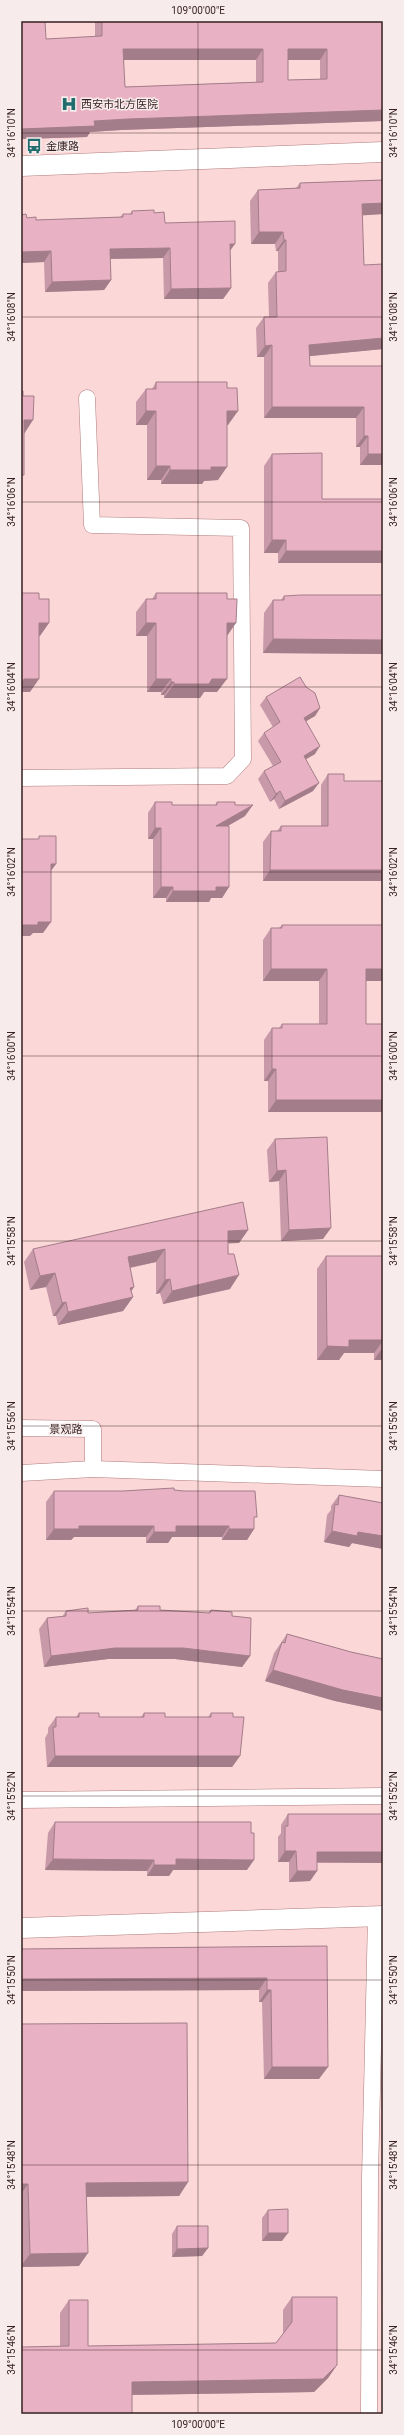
<svg xmlns="http://www.w3.org/2000/svg" width="404" height="2435" font-family="Roboto,'Noto Sans SC',sans-serif">
<style>
.lines{fill:none;stroke-linecap:round;stroke-linejoin:round}
.minor-casing{stroke:#b07b7c;stroke-width:17}
.tertiary-casing{stroke:#b07b7c;stroke-width:21}
.minor{stroke:#fff;stroke-width:16}
.tertiary{stroke:#fff;stroke-width:20}
.wall{fill:#c899a9;fill-rule:evenodd}
.shaded-wall{fill:#a37d89}
.building{fill:#e9b2c4;stroke:#a37d89;fill-rule:evenodd}
.ticks{fill:none;stroke:#351f20;stroke-width:1;stroke-opacity:0.45}
.labels{text-anchor:middle;dominant-baseline:central;stroke-width:3;stroke-linejoin:round;paint-order:stroke}
.poi-label{font-size:11px;fill:#351f20;stroke:#f7ebeb;text-anchor:start}
.street-label{font-size:11px;fill:#351f20;stroke:#f7ebeb}
.neatline{fill:none;stroke:#351f20;stroke-width:1.5}
.ticks-label{font-size:10px;text-anchor:middle;fill:#351f20}
</style>
<rect width="100%" height="100%" fill="#fbd7d7"/>
<g class="lines">
<defs>
<g id="minor">
<polyline points="21,778 227,776 243,759 241,528 92,525 87,398"/>
<polyline points="21,1428 93,1429 93,1469"/>
<polyline points="21,1473 93,1469 383,1479"/>
<polyline points="21,1800 383,1796"/>
<polyline points="369,2414 370,2177 376,1916"/>
</g>
<g id="tertiary">
<polyline points="21,166 383,152"/>
<polyline points="21,1928 383,1916"/>
</g>
</defs>
<!-- minor casing -->
<use href="#minor" class="minor-casing"/>
<!-- tertiary casing -->
<use href="#tertiary" class="tertiary-casing"/>
<!-- minor -->
<use href="#minor" class="minor"/>
<!-- tertiary -->
<use href="#tertiary" class="tertiary"/>
</g>
<!-- wall -->
<g class="wall">
<path d="M21,21l25,18 49,-2v-16h288v100l-262,9 -31,2 -3,5 -66,2zM123,60h133v22l-131,5zM288,60h32v19l-32,1z"/>
<polygon points="383,180 383,214 362,215 364,265 383,349 309,356 310,366 383,366 383,465 360,465 360,447 356,447 356,418 264,418 264,357 257,357 256,328 264,317 269,317 268,283 276,272 278,272 278,251 276,251 275,244 251,244 250,201 258,190 296,188 300,183"/>
<polygon points="132,211 154,213 165,223 230,251 231,288 223,299 164,299 163,258 110,259 111,280 104,290 45,292 44,262 21,263 21,215 27,218 36,220 120,217 123,214 130,214"/>
<polygon points="156,382 228,425 227,425 218,480 204,481 202,484 161,484 161,480 147,480 147,425 136,425 136,402 146,389 152,389"/>
<polygon points="272,454 322,499 383,563 278,563 278,553 264,553 264,466"/>
<polygon points="156,593 227,636 217,692 204,692 200,698 164,698 164,695 161,695 161,692 147,692 147,636 136,636 136,612 146,599 152,599"/>
<polygon points="383,595 383,654 263,653 264,613 273,600 281,600 284,596"/>
<polygon points="306,687 320,708 315,716 306,721 315,754 306,759 313,791 279,809 274,799 270,802 258,779 264,771 273,766 258,741 264,733 273,727 260,705 266,697"/>
<polygon points="328,774 344,781 383,781 383,881 263,881 263,842 271,831 277,831 281,826 321,826 321,785"/>
<polygon points="155,802 172,805 215,805 217,802 235,805 245,816 228,826 229,887 222,898 211,898 209,902 166,902 166,898 153,898 153,839 148,839 148,813"/>
<polygon points="282,925 383,981 366,981 366,1024 383,1112 268,1112 268,1081 264,1081 264,1040 272,1028 279,1028 282,1024 319,1024 319,981 263,981 263,940 271,928 279,928"/>
<polygon points="275,1139 323,1239 281,1241 279,1181 269,1182 267,1150"/>
<polygon points="248,1230 239,1243 228,1243 230,1289 163,1304 160,1293 156,1294 156,1262 130,1268 134,1287 131,1291 133,1297 123,1311 58,1325 56,1316 53,1316 46,1287 30,1290 24,1262 33,1249"/>
<polygon points="326,1256 383,1256 383,1360 374,1360 374,1353 344,1353 339,1360 317,1360 317,1269"/>
<polygon points="174,1490 254,1521 254,1529 247,1540 222,1540 222,1537 172,1537 168,1543 146,1543 146,1537 74,1537 71,1540 46,1540 46,1502 54,1491 123,1491"/>
<polygon points="339,1495 383,1503 383,1549 352,1543 349,1547 324,1542 327,1515 331,1510 331,1506"/>
<polygon points="138,1606 160,1610 208,1613 211,1610 232,1616 250,1656 242,1667 175,1659 108,1659 44,1667 39,1629 47,1618 62,1617 66,1611 88,1613 135,1610"/>
<polygon points="287,1634 351,1652 383,1659 383,1711 335,1701 265,1681 274,1653"/>
<polygon points="79,1713 99,1717 141,1717 144,1713 165,1717 208,1717 211,1713 233,1717 240,1756 232,1767 47,1767 45,1738 48,1733 48,1728 56,1717 76,1717"/>
<polygon points="288,1814 383,1814 383,1863 317,1863 317,1871 310,1881 289,1882 289,1862 278,1862 278,1837 281,1833 281,1825"/>
<polygon points="55,1822 247,1870 173,1870 169,1876 147,1876 147,1871 45,1870 48,1833"/>
<polygon points="327,1946 319,2079 264,2079 262,2002 259,2002 259,1990 21,1991 21,1949"/>
<polygon points="21,2024 188,2182 179,2196 86,2197 79,2266 21,2267"/>
<polygon points="268,2210 282,2241 262,2241 262,2218"/>
<polygon points="177,2226 208,2248 202,2256 172,2257 172,2234"/>
<polygon points="292,2297 337,2365 328,2378 314,2392 132,2395 60,2346 60,2313 69,2300 88,2346 276,2343 283,2335 283,2310"/>
</g>
<!-- shaded-wall -->
<g class="shaded-wall">
<polygon points="123,49 263,49 256,60 115,60"/>
<polygon points="288,49 327,49 320,60 280,60"/>
<polygon points="383,110 383,121 121,130 90,132 87,137 21,139 21,129 94,121 128,119"/>
<polygon points="383,203 383,214 354,216 362,204"/>
<polygon points="259,232 283,232 275,244 251,244"/>
<polygon points="284,240 286,240 278,251 276,251"/>
<polygon points="230,244 235,244 227,255"/>
<polygon points="170,248 163,258 102,259 110,249"/>
<polygon points="51,251 44,262 21,263 21,252"/>
<polygon points="111,280 104,290 45,292 52,282"/>
<polygon points="231,288 223,299 164,299 171,289"/>
<polygon points="383,338 383,349 301,357 309,345"/>
<polygon points="272,345 264,357 257,357 265,346"/>
<polygon points="272,407 364,407 356,418 264,418"/>
<polygon points="146,411 156,411 147,425 136,425"/>
<polygon points="227,411 238,411 228,425 217,425"/>
<polygon points="24,420 33,420 24,434"/>
<polygon points="364,436 368,436 360,447 356,447"/>
<polygon points="368,454 383,454 383,465 360,465"/>
<polygon points="156,466 170,466 161,480 147,480"/>
<polygon points="211,467 227,467 218,480 204,481 202,484 161,484 170,470"/>
<polygon points="272,540 286,540 278,553 264,553"/>
<polygon points="286,551 383,551 383,563 278,563"/>
<polygon points="39,623 49,623 40,636 30,636"/>
<polygon points="146,623 156,623 147,636 136,636"/>
<polygon points="227,623 236,623 227,636"/>
<polygon points="273,639 383,640 383,654 263,653"/>
<polygon points="24,679 39,679 30,692 21,692 21,682"/>
<polygon points="156,679 171,679 161,692 147,692"/>
<polygon points="212,679 227,679 217,692 204,692 200,698 164,698 174,684"/>
<polygon points="171,682 174,682 164,695 161,695"/>
<polygon points="320,708 315,716 298,726 304,718"/>
<polygon points="320,746 315,754 298,764 304,756"/>
<polygon points="319,783 313,791 279,809 285,801"/>
<polygon points="280,791 274,799 270,802 276,794"/>
<polygon points="253,805 245,816 208,837 216,826"/>
<polygon points="155,828 161,828 153,839 148,839"/>
<polygon points="51,864 56,864 48,875"/>
<polygon points="270,870 383,870 383,881 263,881"/>
<polygon points="161,887 173,887 166,898 153,898"/>
<polygon points="216,887 229,887 222,898 211,898 209,902 166,902 173,891"/>
<polygon points="38,922 51,922 43,933 33,933 30,936 21,936 21,925"/>
<polygon points="271,969 327,969 319,981 263,981"/>
<polygon points="366,969 383,969 383,981 358,981"/>
<polygon points="272,1069 276,1069 268,1081 264,1081"/>
<polygon points="276,1100 383,1100 383,1112 268,1112"/>
<polygon points="286,1170 279,1181 269,1182 277,1171"/>
<polygon points="331,1228 323,1239 281,1241 289,1230"/>
<polygon points="248,1230 239,1243 218,1244 228,1231"/>
<polygon points="165,1249 156,1262 118,1270 128,1257"/>
<polygon points="55,1273 46,1287 30,1290 40,1276"/>
<polygon points="239,1275 230,1289 163,1304 172,1291"/>
<polygon points="170,1279 160,1293 156,1294 165,1280"/>
<polygon points="134,1287 126,1299 133,1297 123,1311 58,1325 68,1312"/>
<polygon points="66,1302 56,1316 53,1316 62,1303"/>
<polygon points="349,1340 383,1340 383,1341 374,1353 344,1353 339,1360 317,1360 327,1346"/>
<polygon points="383,1347 383,1360 374,1360"/>
<polygon points="79,1526 154,1526 146,1537 74,1537 71,1540 46,1540 54,1529"/>
<polygon points="176,1526 229,1526 222,1537 172,1537 168,1543 146,1543 154,1532"/>
<polygon points="229,1529 254,1529 247,1540 222,1540"/>
<polygon points="332,1531 358,1532 383,1536 383,1549 352,1543 349,1547 324,1542"/>
<polygon points="115,1648 183,1648 250,1656 242,1667 175,1659 108,1659 44,1667 51,1656"/>
<polygon points="273,1670 383,1698 383,1711 335,1701 265,1681"/>
<polygon points="55,1756 240,1756 232,1767 47,1767"/>
<polygon points="285,1851 296,1851 289,1862 278,1862"/>
<polygon points="317,1852 383,1852 383,1863 309,1862"/>
<polygon points="53,1859 154,1860 147,1871 45,1870"/>
<polygon points="176,1859 254,1860 247,1870 173,1870 169,1876 147,1876 154,1865"/>
<polygon points="297,1871 317,1871 310,1881 289,1882"/>
<polygon points="267,1978 259,1990 21,1991 21,1979"/>
<polygon points="267,1990 271,1990 262,2002 259,2002"/>
<polygon points="272,2067 328,2067 319,2079 264,2079"/>
<polygon points="188,2182 179,2196 77,2197 86,2183"/>
<polygon points="21,2184 28,2184 21,2194"/>
<polygon points="268,2233 288,2233 282,2241 262,2241"/>
<polygon points="208,2248 202,2256 172,2257 177,2249"/>
<polygon points="88,2253 79,2266 21,2267 21,2266 30,2254"/>
<polygon points="337,2365 328,2378 314,2392 123,2395 132,2382"/>
</g>
<!-- building -->
<g class="building">
<path d="M21,21h24l1,18 56,-3v-15h281v89l-255,9 -34,2 1,5 -74,3zM123,49h140v33l-138,5zM288,49h39v30l-39,1z"/>
<polygon points="383,180 383,203 362,204 364,265 383,264 383,338 309,345 310,366 383,366 383,454 368,454 368,436 364,436 364,407 272,407 272,345 265,346 264,317 277,317 276,272 286,271 286,240 284,240 283,232 259,232 258,190 300,188 300,183"/>
<polygon points="154,210 154,213 164,212 165,223 235,221 235,244 230,244 231,288 171,289 170,248 110,249 111,280 52,282 51,251 21,252 21,215 26,214 27,218 36,217 36,220 123,217 123,214 132,214 132,211"/>
<polygon points="156,382 227,382 227,388 237,388 238,411 227,411 227,467 211,467 211,470 170,470 170,466 156,466 156,411 146,411 146,389 156,389"/>
<polygon points="21,391 23,391 23,396 34,396 33,420 24,420 24,475 21,475"/>
<polygon points="322,453 322,499 383,499 383,551 286,551 286,540 272,540 272,454"/>
<polygon points="21,593 39,593 39,599 49,599 49,623 39,623 39,679 24,679 21,684"/>
<polygon points="156,593 227,593 227,599 237,599 236,623 227,623 227,679 212,679 209,684 174,684 174,682 171,682 171,679 156,679 156,623 146,623 146,599 156,599"/>
<polygon points="301,595 383,595 383,640 273,639 273,600 284,600 284,596"/>
<polygon points="300,677 306,687 315,693 320,708 304,718 320,746 304,756 319,783 285,801 280,791 276,794 264,771 281,762 264,733 280,722 266,697"/>
<polygon points="328,774 344,774 344,781 383,781 383,870 270,870 271,831 281,831 281,826 328,826"/>
<polygon points="155,802 172,802 172,805 217,805 217,802 235,802 235,805 253,805 216,826 229,826 229,887 216,887 216,891 173,891 173,887 161,887 161,828 155,828"/>
<polygon points="39,836 56,836 56,864 51,864 51,922 38,922 38,925 21,925 21,839 39,839"/>
<polygon points="282,925 383,925 383,969 366,969 366,1024 383,1024 383,1100 276,1100 276,1069 272,1069 272,1028 282,1028 282,1024 327,1024 327,969 271,969 271,928 282,928"/>
<polygon points="327,1137 331,1228 289,1230 286,1170 277,1171 275,1139"/>
<polygon points="243,1202 248,1230 228,1231 228,1254 234,1254 239,1275 172,1291 170,1279 165,1280 165,1249 128,1257 134,1287 130,1288 133,1297 68,1312 66,1302 62,1303 55,1273 40,1276 33,1249"/>
<polygon points="326,1256 383,1256 383,1340 349,1340 349,1347 327,1346"/>
<polygon points="174,1488 174,1490 184,1491 255,1491 257,1517 254,1517 254,1529 229,1529 229,1526 176,1526 176,1532 154,1532 154,1526 79,1526 79,1529 54,1529 54,1491 123,1491"/>
<polygon points="339,1495 383,1503 383,1536 358,1532 357,1536 332,1531 335,1504 338,1505"/>
<polygon points="138,1606 160,1606 160,1610 210,1613 211,1610 232,1612 232,1616 251,1618 250,1656 183,1648 115,1648 51,1656 47,1618 66,1616 66,1611 88,1608 88,1613 138,1610"/>
<polygon points="287,1634 351,1652 383,1659 383,1698 343,1690 273,1670 282,1642 285,1643"/>
<polygon points="79,1713 99,1713 99,1717 144,1717 144,1713 165,1713 165,1717 211,1717 211,1713 233,1713 233,1717 244,1717 240,1756 55,1756 53,1727 56,1727 56,1717 79,1717"/>
<polygon points="288,1814 383,1814 383,1852 317,1852 317,1871 297,1871 296,1851 285,1851 285,1826 288,1826"/>
<polygon points="55,1822 251,1822 251,1833 254,1833 254,1860 176,1859 176,1865 154,1865 154,1860 53,1859"/>
<polygon points="327,1946 328,2067 272,2067 271,1990 267,1990 267,1978 21,1979 21,1949"/>
<polygon points="187,2023 188,2182 86,2183 88,2253 30,2254 28,2184 21,2184 21,2024"/>
<polygon points="288,2209 288,2233 268,2233 268,2210"/>
<polygon points="177,2226 208,2226 208,2248 177,2249"/>
<polygon points="292,2297 337,2297 337,2365 323,2379 132,2382 132,2414 21,2414 21,2347 69,2346 69,2300 88,2300 88,2346 276,2343 292,2322"/>
</g>
<!-- ticks -->
<path class="ticks" d="M198,21v2393M21,133h362M21,317h362M21,502h362M21,687h362M21,872h362M21,1056h362M21,1241h362M21,1426h362M21,1611h362M21,1796h362M21,1980h362M21,2165h362M21,2350h362"/>
<!-- icons -->
<defs>
<symbol id="hospital-bare" viewBox="-9 -9 18 18"><path d="M-5-5h3v3.5h4V-5h3V5h-3V1.5h-4V5h-3Z" fill="#216d6e" stroke="#f7ebeb" stroke-width="2.5" paint-order="stroke"/></symbol>
<symbol id="bus-bare" viewBox="-9 -9 18 18"><path d="M-5-6H5V4H4V6H2V4H-2V6H-4V4H-5ZM-3.5-4V0h7V-4ZM-3.5 1.2v1.5H-2V1.2ZM2 1.2v1.5H3.5V1.2Z" fill="#216d6e" stroke="#f7ebeb" stroke-width="2.5" paint-order="stroke"/></symbol>
</defs>
<g fill-rule="evenodd">
<use href="#hospital-bare" x="58" y="93" width="22" height="22"/>
<use href="#bus-bare" x="23" y="135" width="22" height="22"/>
</g>
<g class="labels">
<!-- poi labels -->
<g class="poi-label">
<text x="81" y="104">西安市北方医院</text>
<text x="46" y="146">金康路</text>
</g>
<!-- street labels -->
<g class="street-label">
<text x="66" y="1429">景观路</text>
</g>
</g>
<!-- border -->
<rect width="404" height="2435" fill="none" stroke="#f7ebeb" stroke-width="44"/>
<rect x="22" y="22" width="360" height="2391" class="neatline"/>
<g class="ticks-label">
<text x="198" y="14">109°00'00"E</text>
<text transform="translate(11 133) rotate(-90)" y="4">34°16'10"N</text>
<text transform="translate(393 133) rotate(-90)" y="4">34°16'10"N</text>
<text transform="translate(11 317) rotate(-90)" y="4">34°16'08"N</text>
<text transform="translate(393 317) rotate(-90)" y="4">34°16'08"N</text>
<text transform="translate(11 502) rotate(-90)" y="4">34°16'06"N</text>
<text transform="translate(393 502) rotate(-90)" y="4">34°16'06"N</text>
<text transform="translate(11 687) rotate(-90)" y="4">34°16'04"N</text>
<text transform="translate(393 687) rotate(-90)" y="4">34°16'04"N</text>
<text transform="translate(11 872) rotate(-90)" y="4">34°16'02"N</text>
<text transform="translate(393 872) rotate(-90)" y="4">34°16'02"N</text>
<text transform="translate(11 1056) rotate(-90)" y="4">34°16'00"N</text>
<text transform="translate(393 1056) rotate(-90)" y="4">34°16'00"N</text>
<text transform="translate(11 1241) rotate(-90)" y="4">34°15'58"N</text>
<text transform="translate(393 1241) rotate(-90)" y="4">34°15'58"N</text>
<text transform="translate(11 1426) rotate(-90)" y="4">34°15'56"N</text>
<text transform="translate(393 1426) rotate(-90)" y="4">34°15'56"N</text>
<text transform="translate(11 1611) rotate(-90)" y="4">34°15'54"N</text>
<text transform="translate(393 1611) rotate(-90)" y="4">34°15'54"N</text>
<text transform="translate(11 1796) rotate(-90)" y="4">34°15'52"N</text>
<text transform="translate(393 1796) rotate(-90)" y="4">34°15'52"N</text>
<text transform="translate(11 1980) rotate(-90)" y="4">34°15'50"N</text>
<text transform="translate(393 1980) rotate(-90)" y="4">34°15'50"N</text>
<text transform="translate(11 2165) rotate(-90)" y="4">34°15'48"N</text>
<text transform="translate(393 2165) rotate(-90)" y="4">34°15'48"N</text>
<text transform="translate(11 2350) rotate(-90)" y="4">34°15'46"N</text>
<text transform="translate(393 2350) rotate(-90)" y="4">34°15'46"N</text>
<text x="198" y="2428">109°00'00"E</text>
</g>
</svg>
